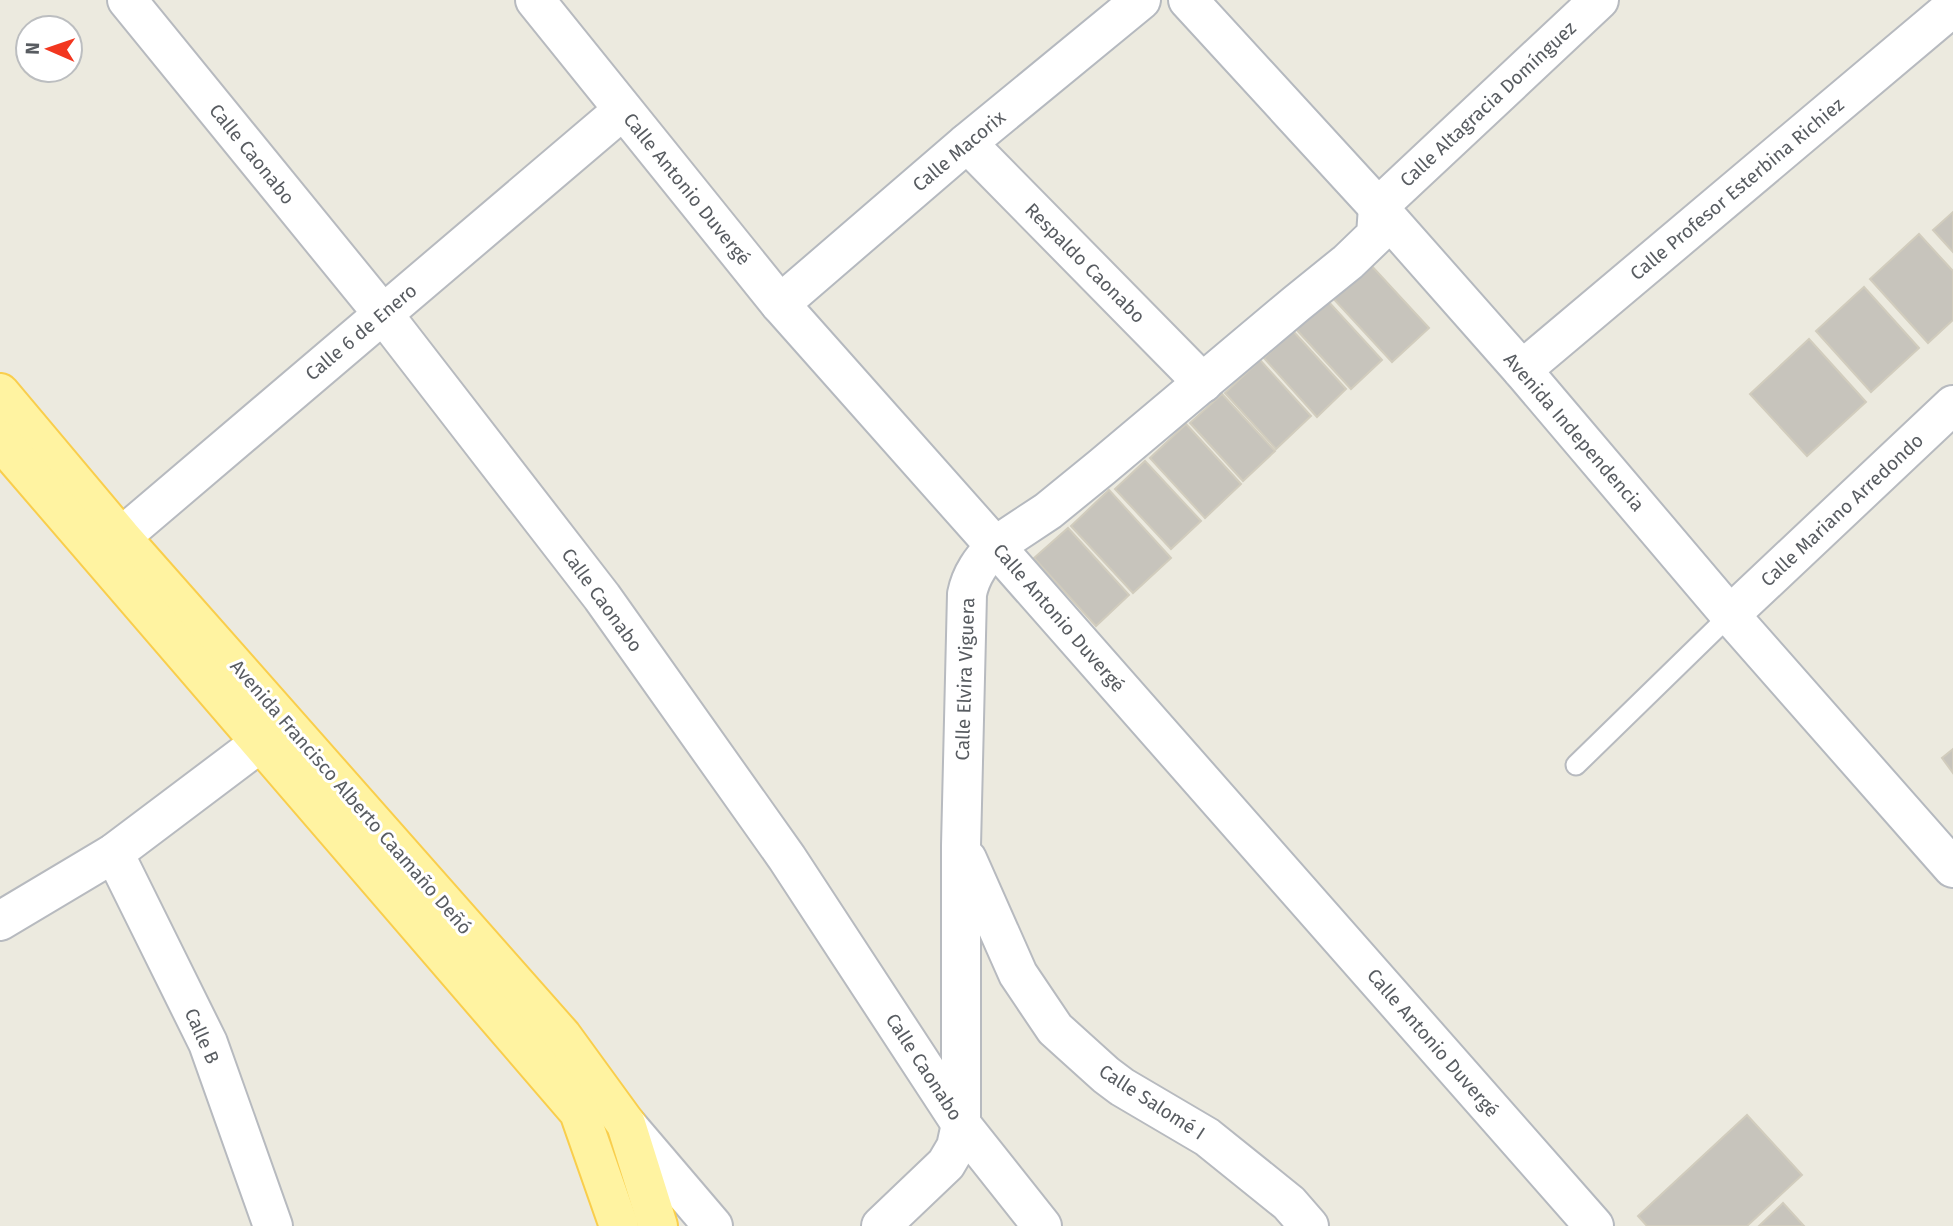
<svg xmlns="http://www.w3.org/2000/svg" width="1953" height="1226" font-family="'Fira Sans',sans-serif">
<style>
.building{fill:#c7c4bc;stroke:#d1ccbd;stroke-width:2}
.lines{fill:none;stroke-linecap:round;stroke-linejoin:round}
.service-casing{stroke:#b7babf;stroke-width:23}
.minor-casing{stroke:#b7babf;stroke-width:42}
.tertiary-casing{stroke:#b7babf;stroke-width:42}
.secondary-casing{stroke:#b5b9bf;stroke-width:42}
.primary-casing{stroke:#f9ce4c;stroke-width:42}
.service{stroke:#fff;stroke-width:19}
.minor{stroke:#fff;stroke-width:38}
.tertiary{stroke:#fff;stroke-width:38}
.secondary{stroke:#fff;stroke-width:38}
.primary{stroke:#fff3a1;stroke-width:38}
.labels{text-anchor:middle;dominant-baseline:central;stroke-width:6;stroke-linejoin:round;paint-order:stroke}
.street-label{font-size:19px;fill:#585c61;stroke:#fff}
</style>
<rect width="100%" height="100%" fill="#eceadf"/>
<!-- building -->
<g class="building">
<polygon points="1953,212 1953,252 1933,230"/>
<polygon points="1919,234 1953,271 1953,320 1928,343 1870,279"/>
<polygon points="1368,262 1429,328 1392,362 1331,296"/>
<polygon points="1864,287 1919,348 1871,392 1816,331"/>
<polygon points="1326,299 1382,360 1351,389 1295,328"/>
<polygon points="1293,331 1346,389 1317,417 1264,358"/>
<polygon points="1809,339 1866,402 1807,456 1750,394"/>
<polygon points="1260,360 1311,416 1276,449 1225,393"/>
<polygon points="1222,394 1275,451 1243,481 1190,423"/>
<polygon points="1186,424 1241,484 1205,518 1150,458"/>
<polygon points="1145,461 1201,521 1171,549 1115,489"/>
<polygon points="1109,490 1171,558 1133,593 1071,526"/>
<polygon points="1068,528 1129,595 1096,626 1034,558"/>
<polygon points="1953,749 1953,773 1942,758"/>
<polygon points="1747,1115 1802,1175 1747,1226 1647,1226 1638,1216"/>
<polygon points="1783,1203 1804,1226 1759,1226"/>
</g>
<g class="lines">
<defs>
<polyline id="service" points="1576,765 1730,615"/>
<g id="minor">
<polyline points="127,0 383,314 602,597 787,858 961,1124 1042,1226"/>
<polyline points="535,0 780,304"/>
<polyline points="967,143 1203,383"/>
<polyline points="1378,207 1599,0"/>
<polyline points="1522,370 1953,7"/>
<polyline points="102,557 121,537 623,110"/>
<polyline points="1730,615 1953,405"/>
<polyline points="114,853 208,1043 273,1226"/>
<polyline points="967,859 1018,974 1055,1029 1106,1075 1122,1087 1207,1137 1289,1203 1309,1226"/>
<polyline points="0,921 114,853 260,743"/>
<path d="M881,1226l65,-62 10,-17 5,-23v-278l6,-252c4,-20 15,-34 28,-48"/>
</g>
<polyline id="tertiary" points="626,1124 713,1226"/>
<g id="secondary">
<polyline points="1141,0 967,143 780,304 995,546 1594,1226"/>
<polyline points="1188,0 1378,207 1522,370 1730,615 1953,868"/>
<polyline points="995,546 1048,511 1102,467 1296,304 1348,262 1376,235 1378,207"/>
</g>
<g id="primary">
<polyline points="0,393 121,537 562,1036 626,1124 658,1226"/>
<polyline points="0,440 579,1112 619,1226"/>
</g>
</defs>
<!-- service casing -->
<use href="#service" class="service-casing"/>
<!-- minor casing -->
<use href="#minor" class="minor-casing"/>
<!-- tertiary casing -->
<use href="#tertiary" class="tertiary-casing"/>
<!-- secondary casing -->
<use href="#secondary" class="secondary-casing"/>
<!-- primary casing -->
<use href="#primary" class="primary-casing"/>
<!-- service -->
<use href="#service" class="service"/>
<!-- minor -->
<use href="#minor" class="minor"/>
<!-- tertiary -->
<use href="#tertiary" class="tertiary"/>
<!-- secondary -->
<use href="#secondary" class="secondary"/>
<!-- primary -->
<use href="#primary" class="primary"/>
</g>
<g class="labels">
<!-- street labels -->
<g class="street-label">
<text transform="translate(1488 104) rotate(-43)">Calle Altagracia Domínguez</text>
<text transform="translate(959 151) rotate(-40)">Calle Macorix</text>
<text transform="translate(252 154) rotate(51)">Calle Caonabo</text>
<text transform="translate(687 189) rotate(51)">Calle Antonio Duvergé</text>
<text transform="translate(1737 189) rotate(-40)">Calle Profesor Esterbina Richiez</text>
<text transform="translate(1085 263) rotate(45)">Respaldo Caonabo</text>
<text transform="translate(361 332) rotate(-40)">Calle 6 de Enero</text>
<text transform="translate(1574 432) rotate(49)">Avenida Independencia</text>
<text transform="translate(1842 510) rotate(-43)">Calle Mariano Arredondo</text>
<text transform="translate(602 600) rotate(54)">Calle Caonabo</text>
<text transform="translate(1059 618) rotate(49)">Calle Antonio Duvergé</text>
<text transform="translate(965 679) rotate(-88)">Calle Elvira Viguera</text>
<text transform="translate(351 797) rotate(49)">Avenida Francisco Alberto Caamaño Deñó</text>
<text transform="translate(202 1036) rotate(66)">Calle B</text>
<text transform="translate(1433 1043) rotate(49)">Calle Antonio Duvergé</text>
<text transform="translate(924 1067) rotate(57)">Calle Caonabo</text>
<text transform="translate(1152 1102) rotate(33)">Calle Salomé I</text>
</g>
</g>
<!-- north arrow -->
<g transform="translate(49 49) rotate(272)"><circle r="33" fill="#ffffff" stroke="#bcbec0" stroke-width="2"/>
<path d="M0-5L12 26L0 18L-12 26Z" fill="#f2361f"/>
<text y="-10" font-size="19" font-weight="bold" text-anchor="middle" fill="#585c61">N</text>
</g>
</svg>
